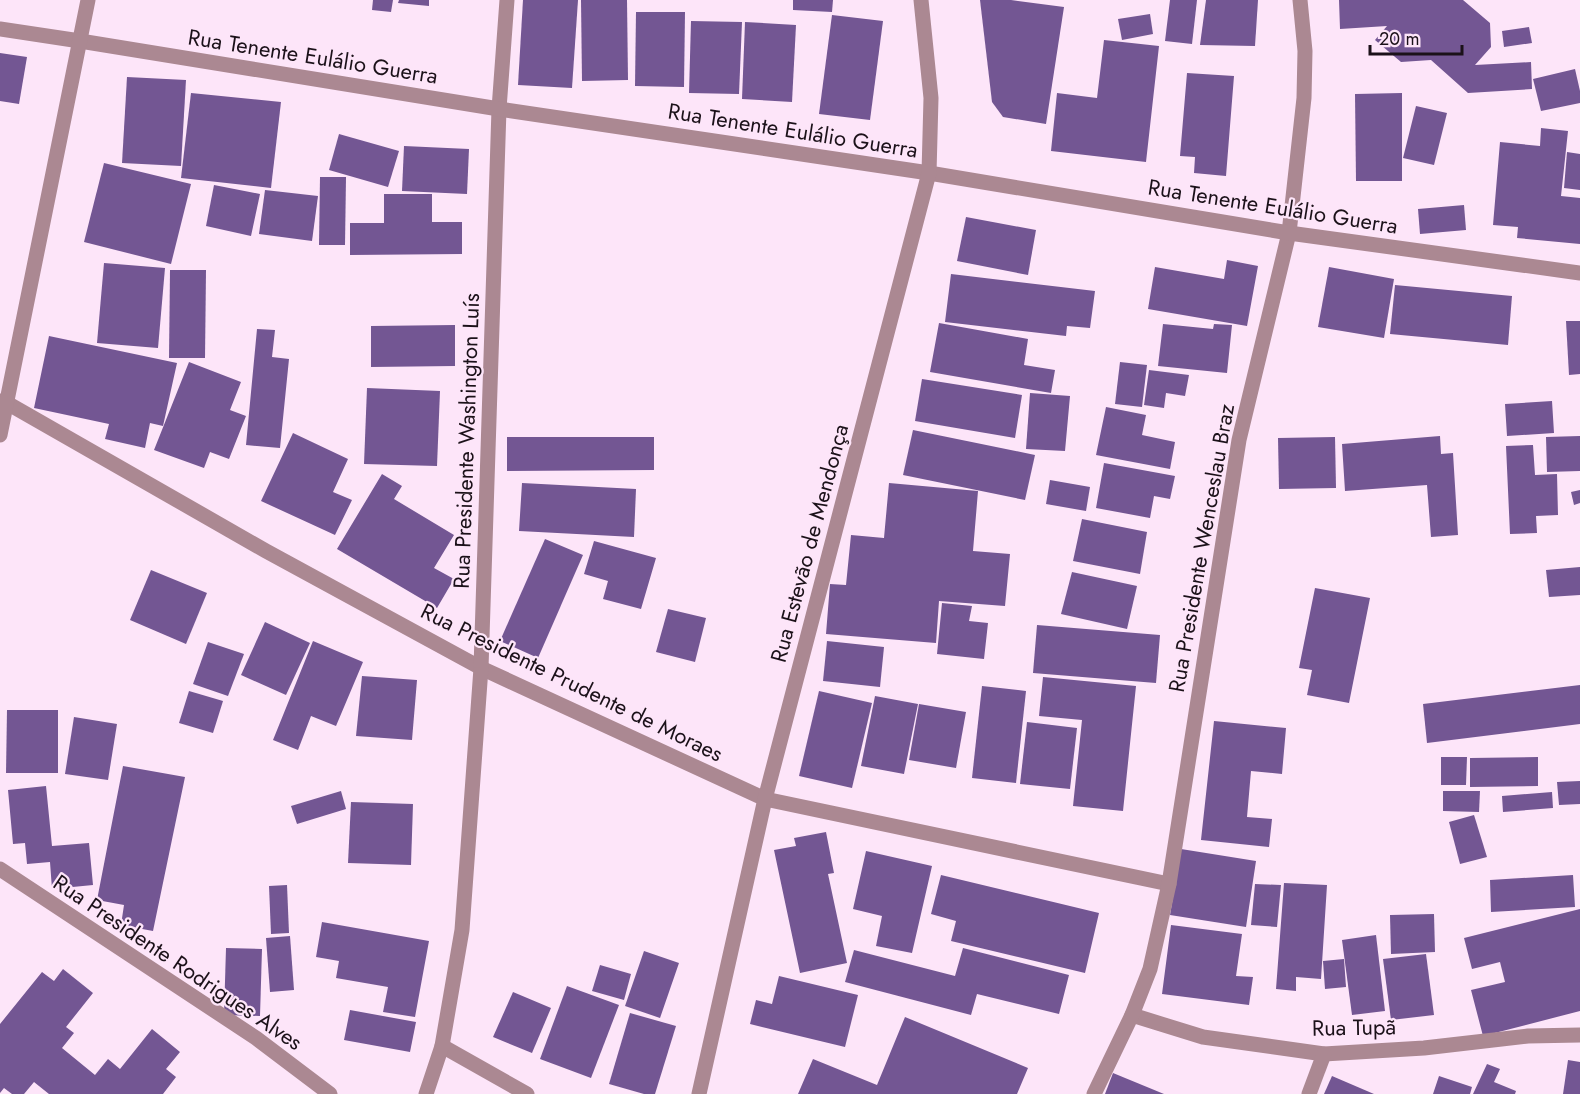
<svg xmlns="http://www.w3.org/2000/svg" width="1580" height="1094" font-family="Jost,sans-serif">
<style>
.building{fill:#735693}
.lines{fill:none;stroke-linecap:round;stroke-linejoin:round}
.minor{stroke:#ab8892;stroke-width:15}
.tertiary{stroke:#ab8892;stroke-width:15}
.labels{text-anchor:middle;dominant-baseline:central;stroke-width:4.5;stroke-linejoin:round;paint-order:stroke}
.street-label{font-size:22px;fill:#1b1119;stroke:#fde5f9}
</style>
<rect width="100%" height="100%" fill="#fde5f9"/>
<!-- building -->
<g class="building">
<polygon points="373,0 393,0 391,12 372,10"/>
<polygon points="399,0 429,0 429,6 398,3"/>
<polygon points="523,0 578,0 572,88 518,85"/>
<polygon points="581,0 627,0 628,80 582,81"/>
<polygon points="793,0 833,0 832,12 793,10"/>
<polygon points="980,0 1011,0 1064,7 1046,124 1003,117 992,102"/>
<polygon points="1170,0 1197,0 1192,44 1165,41"/>
<polygon points="1206,0 1258,0 1255,46 1200,45"/>
<polygon points="1339,0 1463,0 1490,23 1491,47 1475,65 1531,62 1532,89 1468,93 1431,60 1401,62 1375,40 1387,26 1340,29"/>
<polygon points="636,12 685,12 684,87 635,86"/>
<polygon points="1150,14 1153,34 1122,40 1118,19"/>
<polygon points="832,15 883,21 870,120 819,114"/>
<polygon points="691,21 742,22 739,94 689,93"/>
<polygon points="745,22 796,25 792,102 742,99"/>
<polygon points="1529,27 1532,43 1504,47 1502,31"/>
<polygon points="1104,40 1159,46 1146,162 1051,151 1057,93 1097,98"/>
<polygon points="0,53 27,57 19,104 0,101"/>
<polygon points="1575,69 1580,91 1580,103 1541,111 1533,79"/>
<polygon points="1187,73 1234,76 1226,176 1194,173 1195,157 1180,156"/>
<polygon points="127,77 186,80 181,166 122,163"/>
<polygon points="191,93 281,102 271,188 181,178"/>
<polygon points="1402,93 1402,181 1356,181 1355,94"/>
<polygon points="1416,106 1447,113 1434,165 1403,158"/>
<polygon points="1541,128 1568,131 1561,196 1580,198 1580,244 1517,238 1518,227 1493,225 1500,142 1540,146"/>
<polygon points="339,134 399,151 388,187 329,170"/>
<polygon points="404,146 469,149 467,194 402,191"/>
<polygon points="1567,152 1580,154 1580,190 1564,188"/>
<polygon points="104,163 191,184 171,264 84,242"/>
<polygon points="320,177 346,177 345,245 319,245"/>
<polygon points="214,185 260,194 251,236 206,226"/>
<polygon points="265,190 318,196 312,241 259,234"/>
<polygon points="384,194 432,194 432,222 462,222 462,254 350,255 350,223 384,223"/>
<polygon points="1464,205 1466,230 1420,234 1418,209"/>
<polygon points="966,217 1036,230 1028,275 957,261"/>
<polygon points="1227,260 1258,266 1247,326 1148,309 1155,267 1224,279"/>
<polygon points="104,263 165,268 158,348 97,343"/>
<polygon points="1329,267 1394,279 1384,338 1318,327"/>
<polygon points="170,270 206,270 205,358 169,358"/>
<polygon points="951,274 1095,291 1090,328 1067,326 1066,336 945,322"/>
<polygon points="1395,285 1512,296 1508,345 1390,334"/>
<polygon points="1566,321 1580,321 1580,374 1569,375"/>
<polygon points="939,323 1028,339 1024,365 1055,370 1051,393 930,372"/>
<polygon points="1163,324 1213,329 1214,324 1232,325 1227,373 1158,366"/>
<polygon points="455,325 455,366 371,367 371,326"/>
<polygon points="257,329 275,330 272,357 289,359 280,448 246,445"/>
<polygon points="49,336 177,363 163,426 150,423 145,448 105,439 109,424 34,408"/>
<polygon points="189,362 241,382 230,410 246,416 229,459 210,452 204,468 154,450"/>
<polygon points="1120,362 1147,365 1142,407 1115,404"/>
<polygon points="1149,370 1189,375 1185,396 1166,393 1164,408 1144,405"/>
<polygon points="922,379 1022,395 1015,438 915,421"/>
<polygon points="367,388 440,391 437,466 364,464"/>
<polygon points="1030,393 1070,396 1065,451 1026,449"/>
<polygon points="1552,401 1554,433 1507,436 1505,404"/>
<polygon points="1106,407 1146,415 1142,435 1175,442 1170,469 1096,455"/>
<polygon points="913,430 1035,455 1025,500 903,475"/>
<polygon points="293,433 348,459 333,492 352,500 335,535 261,501"/>
<polygon points="1440,436 1441,454 1453,453 1458,535 1431,537 1427,485 1345,491 1342,444"/>
<polygon points="1580,436 1580,471 1547,472 1546,437"/>
<polygon points="507,437 654,437 654,470 507,471"/>
<polygon points="1335,437 1336,488 1279,489 1278,438"/>
<polygon points="1533,445 1535,475 1557,474 1558,515 1536,516 1537,533 1510,534 1506,446"/>
<polygon points="1104,463 1175,476 1170,499 1154,496 1150,518 1096,508"/>
<polygon points="382,474 402,486 394,499 454,535 434,568 454,579 437,608 337,549"/>
<polygon points="1050,480 1090,487 1086,511 1046,504"/>
<polygon points="522,483 636,489 634,537 519,531"/>
<polygon points="889,483 978,491 973,551 1010,554 1005,606 939,601 936,643 826,634 830,584 846,585 851,535 884,538"/>
<polygon points="1580,490 1580,503 1574,505 1571,492"/>
<polygon points="1082,519 1147,532 1140,574 1073,561"/>
<polygon points="545,539 583,555 538,658 500,641"/>
<polygon points="594,541 656,558 641,609 603,599 608,581 584,574"/>
<polygon points="1580,567 1580,595 1549,597 1546,570"/>
<polygon points="151,570 207,593 186,644 130,620"/>
<polygon points="1072,572 1137,586 1127,629 1061,614"/>
<polygon points="1315,588 1370,598 1349,703 1307,695 1312,670 1299,668"/>
<polygon points="942,603 972,606 969,621 988,623 984,659 937,654"/>
<polygon points="668,609 706,618 695,662 656,652"/>
<polygon points="265,622 310,643 286,695 241,675"/>
<polygon points="1037,625 1160,635 1156,683 1033,673"/>
<polygon points="313,641 363,662 336,726 311,716 298,750 273,740"/>
<polygon points="827,641 884,647 880,687 823,681"/>
<polygon points="208,642 244,654 228,696 193,684"/>
<polygon points="362,676 417,680 412,740 356,736"/>
<polygon points="1043,677 1136,686 1123,811 1073,806 1082,720 1039,716"/>
<polygon points="1580,685 1580,724 1427,743 1423,704"/>
<polygon points="982,686 1026,691 1016,783 972,778"/>
<polygon points="189,691 223,701 213,733 179,723"/>
<polygon points="819,691 872,703 852,788 799,776"/>
<polygon points="875,696 918,704 904,774 861,766"/>
<polygon points="919,704 966,712 956,768 909,760"/>
<polygon points="7,710 58,710 58,773 6,773"/>
<polygon points="74,717 117,724 108,780 65,774"/>
<polygon points="1214,721 1286,728 1282,774 1251,771 1247,817 1272,819 1269,847 1201,840"/>
<polygon points="1027,722 1077,728 1070,789 1020,784"/>
<polygon points="1441,757 1467,757 1466,785 1441,785"/>
<polygon points="1538,757 1538,786 1470,787 1470,758"/>
<polygon points="123,766 185,777 153,931 121,925 124,905 97,900"/>
<polygon points="1580,781 1580,804 1559,805 1557,782"/>
<polygon points="46,786 52,846 89,843 93,885 52,889 50,862 27,864 25,843 13,844 8,790"/>
<polygon points="341,791 346,809 297,824 291,806"/>
<polygon points="1443,791 1480,791 1479,812 1443,811"/>
<polygon points="1552,792 1553,808 1503,812 1502,796"/>
<polygon points="351,802 413,804 411,865 348,863"/>
<polygon points="1474,815 1487,857 1460,864 1449,822"/>
<polygon points="826,832 834,873 828,874 847,963 800,973 774,850 796,846 794,838"/>
<polygon points="1181,849 1256,861 1246,927 1170,915"/>
<polygon points="866,851 932,866 912,953 876,946 882,916 853,909"/>
<polygon points="941,875 1099,913 1085,973 951,941 956,921 931,914"/>
<polygon points="1573,875 1575,907 1491,912 1490,880"/>
<polygon points="1284,883 1327,885 1321,979 1296,977 1296,991 1276,989"/>
<polygon points="1255,884 1281,885 1277,927 1251,925"/>
<polygon points="287,885 289,933 271,934 269,886"/>
<polygon points="1580,909 1580,1011 1483,1036 1471,990 1505,982 1500,962 1472,969 1464,938"/>
<polygon points="1434,914 1435,952 1391,954 1390,915"/>
<polygon points="322,922 429,941 415,1017 383,1012 388,987 336,978 339,961 316,957"/>
<polygon points="1171,925 1242,934 1236,976 1253,977 1249,1005 1162,994"/>
<polygon points="1376,935 1385,1011 1352,1015 1342,940"/>
<polygon points="290,936 294,990 270,992 266,938"/>
<polygon points="226,948 262,949 260,1016 224,1015"/>
<polygon points="963,948 1069,975 1059,1014 977,994 971,1015 845,982 854,950 955,976"/>
<polygon points="644,951 679,963 660,1018 625,1006"/>
<polygon points="1426,954 1434,1015 1391,1020 1383,959"/>
<polygon points="1344,959 1346,987 1325,989 1323,961"/>
<polygon points="600,965 631,974 624,1000 592,991"/>
<polygon points="63,969 93,993 66,1027 74,1033 62,1048 95,1075 108,1059 120,1069 152,1029 180,1052 166,1069 176,1077 163,1094 49,1094 34,1082 24,1094 12,1094 4,1088 0,1093 0,1024 42,972 54,981"/>
<polygon points="779,976 858,995 845,1047 750,1024 756,1000 772,1004"/>
<polygon points="567,986 619,1005 591,1078 540,1059"/>
<polygon points="513,992 551,1008 532,1053 493,1037"/>
<polygon points="350,1010 416,1022 410,1052 344,1040"/>
<polygon points="630,1013 676,1026 655,1094 644,1094 609,1084"/>
<polygon points="905,1017 1028,1068 1017,1094 798,1094 813,1059 877,1085"/>
<polygon points="1568,1060 1580,1062 1580,1094 1563,1094"/>
<polygon points="1487,1064 1500,1069 1494,1082 1516,1091 1515,1094 1473,1094"/>
<polygon points="1113,1073 1164,1094 1105,1094"/>
<polygon points="1332,1076 1374,1094 1324,1094"/>
<polygon points="1439,1076 1472,1087 1470,1094 1433,1094"/>
</g>
<g class="lines">
<!-- minor -->
<g class="minor">
<polyline points="0,29 80,41"/>
<polyline points="0,401 7,403 266,551 481,668 765,799 1169,884"/>
<polyline points="0,869 256,1038 330,1094"/>
<polyline points="1132,1015 1203,1037 1324,1054 1424,1048 1528,1036 1580,1035"/>
<polyline points="442,1046 527,1094"/>
<polyline points="426,1094 442,1046 462,930 481,668 499,109 507,0"/>
<polyline points="1094,1094 1132,1015 1150,969 1169,884 1239,440 1289,233 1304,98 1305,51 1300,0"/>
<polyline points="1309,1094 1324,1054"/>
</g>
<!-- tertiary -->
<g class="tertiary">
<polyline points="80,41 499,109 929,173 1289,233 1580,273"/>
<polyline points="0,435 88,0"/>
<polyline points="699,1094 765,799 929,173 931,98 921,0"/>
</g>
</g>
<g class="labels">
<!-- street labels -->
<g class="street-label">
<text transform="translate(313 56) rotate(9)">Rua Tenente Eulálio Guerra</text>
<text transform="translate(793 130) rotate(9)">Rua Tenente Eulálio Guerra</text>
<text transform="translate(1273 206) rotate(9)">Rua Tenente Eulálio Guerra</text>
<text transform="translate(466 441) rotate(-88)">Rua Presidente Washington Luís</text>
<text transform="translate(809 543) rotate(-75)">Rua Estevão de Mendonça</text>
<text transform="translate(1201 548) rotate(-80)">Rua Presidente Wenceslau Braz</text>
<text transform="translate(572 682) rotate(26)">Rua Presidente Prudente de Moraes</text>
<text transform="translate(178 962) rotate(34)">Rua Presidente Rodrigues Alves</text>
<text transform="translate(1354 1027) rotate(-1)">Rua Tupã</text>
</g>
</g>
<!-- scale -->
<path d="M1370 45v9h92v-9" fill="none" stroke="#1b1119" stroke-width="3"/>
<text x="1379" y="45" font-size="18" fill="#1b1119" stroke="#fde5f9" stroke-width="4.5" paint-order="stroke">20 m</text>
</svg>
